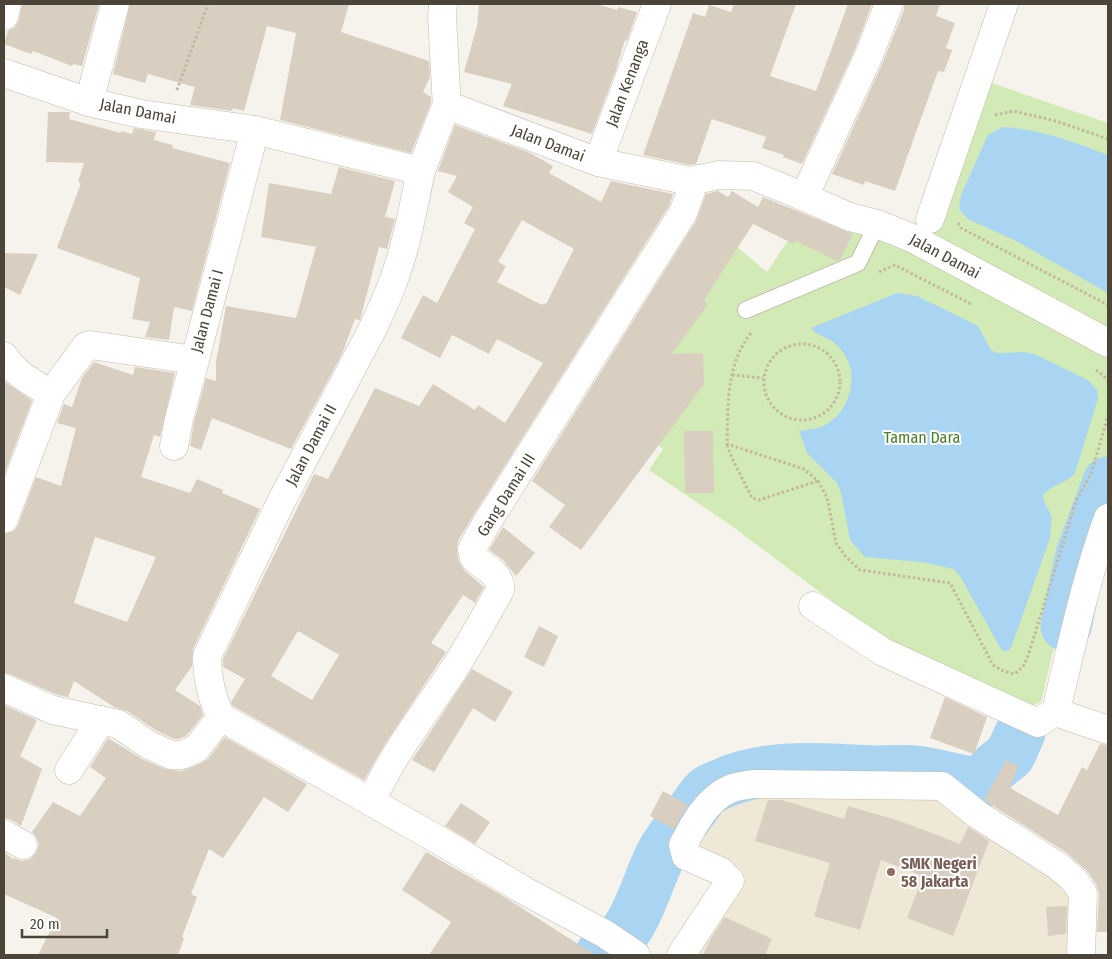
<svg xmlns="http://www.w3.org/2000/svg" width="1112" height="959" font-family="'Fira Sans Condensed',sans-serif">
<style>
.education{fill:#efe8d6}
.green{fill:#d2eab5}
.water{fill:#a9d4f2}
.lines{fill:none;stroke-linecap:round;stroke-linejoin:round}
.river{stroke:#a9d4f2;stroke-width:51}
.building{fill:#d8cfc1;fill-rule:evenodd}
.service-casing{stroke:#c2bbae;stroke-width:18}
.minor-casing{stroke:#c2bbae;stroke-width:29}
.path{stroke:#c4b79f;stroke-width:3;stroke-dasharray:2.5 2.5;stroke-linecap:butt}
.service{stroke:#fff;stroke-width:16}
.minor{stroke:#fff;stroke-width:28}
.education-dot{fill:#8d6e63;stroke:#fff;stroke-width:2}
.labels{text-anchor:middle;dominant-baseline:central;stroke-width:4;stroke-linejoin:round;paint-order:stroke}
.street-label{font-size:16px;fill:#4b4439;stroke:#fff}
.park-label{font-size:16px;fill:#4a7f2a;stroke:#fff}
.education-label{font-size:16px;font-weight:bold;fill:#785e54;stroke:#fff;text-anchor:start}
</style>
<rect width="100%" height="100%" fill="#f6f3ec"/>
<!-- education -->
<polygon class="education" points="923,789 1073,892 1075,955 686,955 722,859 692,843 707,820 742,792"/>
<!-- green -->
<polygon class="green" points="980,79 1108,123 1108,469 1079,542 1041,702 1027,708 888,643 729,524 649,470 663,449 631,424 661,365 737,247 767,272 791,236 837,253 854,223 920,252"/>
<!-- water -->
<g class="water">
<path d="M1003,127c37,2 71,15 105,28v138l-92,-52 -48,-22 -9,-10 2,-14 27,-60z"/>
<path d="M897,293l20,3 61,30 13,24 6,3 27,-1 10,2 54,26 9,10 1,9 -23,74c-8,11 -24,11 -32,22l1,6 8,16 -2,21 -39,110c-4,4 -6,4 -10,1l-41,-73 -6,-7 -32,-7 -57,-5 -15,-17 -9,-47 -4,-10 -30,-30 -8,-22c6,-1 13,-2 19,-3 28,-9 42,-46 28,-71 -3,-6 -10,-14 -16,-17 -7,-4 -14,-5 -19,-12z"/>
</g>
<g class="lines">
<!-- river -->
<g class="river">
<polyline points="1066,626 1081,555 1108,482"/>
<path d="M600,955c37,-22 43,-65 61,-101 8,-15 19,-27 29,-41 5,-6 10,-15 16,-21 3,-3 9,-5 13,-7 47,-22 103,-17 153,-14 14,0 28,-1 42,0 23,2 44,10 67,12l14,-16 15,-12 10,-22"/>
</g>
</g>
<!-- building -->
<g class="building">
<polygon points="22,4 99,4 82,66 73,64 72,66 33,51 31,54 4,44 8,31 15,27 19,20"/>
<polygon points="130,4 349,4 341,32 429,61 430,77 423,92 431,97 431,103 411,153 280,120 296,33 267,26 244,111 233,108 232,111 190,105 195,87 148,74 145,83 113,74"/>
<polygon points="479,4 596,4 617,10 618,7 637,12 627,41 625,40 616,70 592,134 503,106 512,84 464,72 477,26"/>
<polygon points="734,4 796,4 770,76 816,91 848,4 872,4 855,49 802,164 783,157 784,155 762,148 766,137 712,119 696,164 690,165 643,155 693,13 705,17 709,5 731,12"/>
<polygon points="904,4 940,4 936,16 955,23 946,48 952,50 944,72 938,71 895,191 865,181 864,185 832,174 883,62 904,10"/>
<polygon points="48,112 70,112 69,119 121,133 121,131 132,134 134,128 156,132 154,140 173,145 172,148 230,163 192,311 174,307 169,340 145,337 150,322 132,319 140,278 57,248 81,183 78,182 84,163 46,162"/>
<path d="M455,125l73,27 25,14 -4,7 52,29 10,-21 62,13 -4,12 -196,310 -15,25 -1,11 2,10 5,8 20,17 -9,16 -12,-8 -32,48 15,9 -61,92 -21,36 -131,-74 -2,-4 14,-23 -22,-12v-8l91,-185 14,5 47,-91 44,18 14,-22 42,26 3,-5 27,18 38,-60 -46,-24 -8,15 -37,-19 -12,23 -39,-20 22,-43 14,8 38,-74 -11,-6 9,-16 -25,-15 9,-16 -19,-5zM522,220l52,29 -28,55 -2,-1 -2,2 -45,-23 9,-16 -8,-4zM298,631l41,24 -27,45 -41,-24z"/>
<polygon points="339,167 395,181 385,217 395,219 387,249 379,247 360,320 355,319 342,354 291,449 212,418 201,450 190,446 194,422 206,378 216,381 216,362 226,306 296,318 316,247 261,237 269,183 331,194"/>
<polygon points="718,191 728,197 732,191 758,207 763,197 853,234 840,260 837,261 796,241 794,244 753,224 704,300 708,304 672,354 703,353 704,384 581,550 549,527 565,505 532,481 696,221 706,194"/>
<polygon points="4,253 38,254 20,295 4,287"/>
<path d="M94,362l39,13 2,-8 40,6 -15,64 -6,-2 -13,42 49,16 7,-14 26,11 -1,3 38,16 -67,140 -1,17 -17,24 25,16 3,9 -17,21 -7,3h-5l-17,-8 -30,-20 -13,-4 -40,-26 -6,16 -10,-2 -48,-21 -6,-1v-139l10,-3 4,-6 18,-48 25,9 15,-58 -19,-5 7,-19 8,3 10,-29zM95,537l61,20 -29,65 -53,-19z"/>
<polygon points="4,381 32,401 4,475"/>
<polygon points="684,431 713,431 714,493 685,493"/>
<polygon points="503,527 535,553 516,576 503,560 489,550"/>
<polygon points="539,626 558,636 544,667 524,657"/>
<polygon points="472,669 513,692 495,722 473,708 434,772 412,760"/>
<polygon points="945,697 987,717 974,754 930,738"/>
<polygon points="4,705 37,720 20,756 42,769 21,826 12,820 4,818"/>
<polygon points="225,737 307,784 288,812 264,797 223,858 209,849 191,894 197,897 182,937 184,938 178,955 38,955 57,918 4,894 4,852 13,859 14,858 22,861 30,859 36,853 39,845 37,838 32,832 53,802 80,816 106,778 90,767 108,738 142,759 165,769 182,771 202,763 208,759"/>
<polygon points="1100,744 1108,745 1108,932 1097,932 1099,893 1096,884 1087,871 1067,853 984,800 1006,760 1018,766 1010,788 1058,815 1082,767 1087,770"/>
<polygon points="663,791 688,805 674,829 650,816"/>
<polygon points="768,800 782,800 844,819 848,806 900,821 960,844 968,827 989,841 953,936 907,918 923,876 881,860 860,930 814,916 830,863 755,841"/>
<polygon points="461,803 490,822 475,844 445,826"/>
<polygon points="426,852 503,896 595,955 429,955 451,922 402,890"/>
<polygon points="1067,906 1066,934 1048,936 1046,907"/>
<polygon points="725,917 772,939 765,955 703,955 711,938"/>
</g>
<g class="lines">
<defs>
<polyline id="service" points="746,310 858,263 877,224"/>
<g id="minor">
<polyline points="443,4 442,17 447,108"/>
<polyline points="4,16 7,4"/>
<polyline points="4,73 89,102 141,114 255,130 421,171 444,111 447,108 452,107 598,162 690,181 719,175 753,176 783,188 850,217 877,224 912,238 1108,343"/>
<polyline points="89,102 115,4"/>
<polyline points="598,162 657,4"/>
<polyline points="804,197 869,55 889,4"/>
<polyline points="930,219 1004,4"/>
<path d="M4,356c11,18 29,27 47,38"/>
<polyline points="174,446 179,419 195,360"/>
<path d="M1108,518c-22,60 -35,122 -50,184l1,7 5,6 44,15"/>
<polyline points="4,519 51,394 86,346 90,345 195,360 255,130"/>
<polyline points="813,606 883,652 1038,723 1059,709"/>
<polyline points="4,688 53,710 118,724 149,745 171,755 182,755 196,749 221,717"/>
<path d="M221,717c-10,-20 -14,-39 -14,-61l75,-156 89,-168c8,-17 17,-35 23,-53 13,-34 19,-72 27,-108"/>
<polyline points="221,717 442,842 525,891 605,934 636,955"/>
<polyline points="69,770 101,720"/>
<path d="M371,802c19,-44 54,-89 81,-130 17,-26 33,-55 48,-82 2,-16 -16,-23 -26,-32l-2,-9 14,-25 197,-311 8,-22 -1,-10"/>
<polyline points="4,834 23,845"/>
<path d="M681,955l49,-74 -10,-10 -34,-15 -3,-11c11,-21 24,-46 47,-56 7,-3 16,-4 23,-5l189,2 36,29 80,51 16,14 9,13 -2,62"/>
</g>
</defs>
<!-- service casing -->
<use href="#service" class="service-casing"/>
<!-- minor casing -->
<use href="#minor" class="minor-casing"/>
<!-- path -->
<g class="path">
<polyline points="177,90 208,4"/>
<polyline points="995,115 1013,111 1056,121 1108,139"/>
<polyline points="958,223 961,228 1108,305"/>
<polyline points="879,272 895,265 971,304"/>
<path d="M751,333c-25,31 -23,73 -24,111l77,25 14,12 9,16 9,46 10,14 14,13 90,13 43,82 10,6 11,3 9,-7 5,-11 48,-155 15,-27 17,-58"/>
<circle cx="802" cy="382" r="38"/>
<polyline points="1096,370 1104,376 1108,381"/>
<polyline points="732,375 763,378"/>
<polyline points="727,445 732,458 752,498 759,500 818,481"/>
</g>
<!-- service -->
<use href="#service" class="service"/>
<!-- minor -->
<use href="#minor" class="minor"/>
</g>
<!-- markers -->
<circle class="education-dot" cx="891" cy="872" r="5"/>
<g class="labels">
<!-- street labels -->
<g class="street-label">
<text transform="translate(627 83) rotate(-69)">Jalan Kenanga</text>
<text transform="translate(138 111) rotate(11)">Jalan Damai</text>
<text transform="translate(548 143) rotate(21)">Jalan Damai</text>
<text transform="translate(945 256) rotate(28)">Jalan Damai</text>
<text transform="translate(207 311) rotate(-75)">Jalan Damai I</text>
<text transform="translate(311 445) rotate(-62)">Jalan Damai II</text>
<text transform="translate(506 495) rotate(-58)">Gang Damai III</text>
</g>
<!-- park labels -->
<g class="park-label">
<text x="922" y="437">Taman Dara</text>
</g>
<!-- education labels -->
<g class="education-label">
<text x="901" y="863">SMK Negeri<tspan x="901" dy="18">58 Jakarta</tspan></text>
</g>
</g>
<!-- border -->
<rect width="1112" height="959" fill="none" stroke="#4b4439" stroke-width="10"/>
<!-- scale -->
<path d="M22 929v8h85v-8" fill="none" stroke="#4b4439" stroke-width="2.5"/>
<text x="30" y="929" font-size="15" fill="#4b4439" stroke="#ffffff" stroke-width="4" paint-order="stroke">20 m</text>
</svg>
